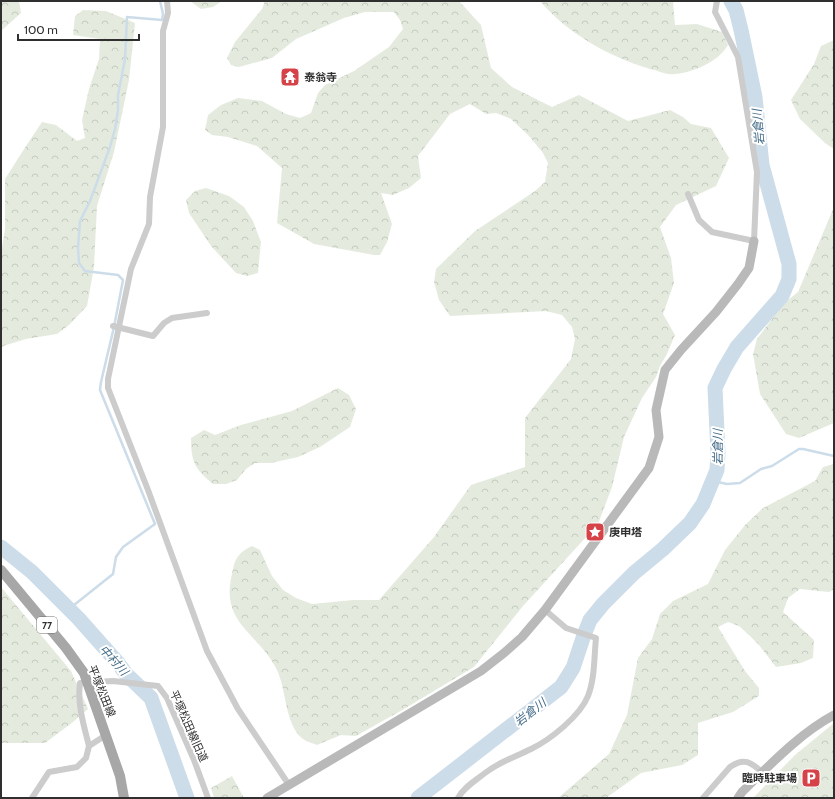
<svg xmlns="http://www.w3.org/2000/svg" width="835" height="799" font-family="Cabin,'Noto Sans JP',sans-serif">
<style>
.forest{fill:url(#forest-crowns)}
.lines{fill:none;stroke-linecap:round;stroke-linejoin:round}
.stream{stroke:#ccdce9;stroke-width:2.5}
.river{stroke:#ccdce9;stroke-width:15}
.street{stroke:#ccc;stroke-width:6}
.secondary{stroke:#b9b9b9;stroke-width:9}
.primary{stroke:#a7a7a7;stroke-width:10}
.labels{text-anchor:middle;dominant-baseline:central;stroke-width:4;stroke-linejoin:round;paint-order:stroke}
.shield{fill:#fff;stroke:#6d6d6d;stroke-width:1}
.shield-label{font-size:10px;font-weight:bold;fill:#2f2f2f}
.poi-label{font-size:11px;font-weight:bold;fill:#2f2f2f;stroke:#fff;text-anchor:start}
.street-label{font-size:11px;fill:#2f2f2f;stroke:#fff}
.water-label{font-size:12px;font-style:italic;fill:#446c89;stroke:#fff}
</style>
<defs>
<pattern id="forest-crowns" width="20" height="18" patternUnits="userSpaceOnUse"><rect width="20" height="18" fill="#e4ebde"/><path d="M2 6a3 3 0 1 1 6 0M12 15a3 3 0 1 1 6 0" fill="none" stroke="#c4cabf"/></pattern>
</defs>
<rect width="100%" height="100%" fill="#fff"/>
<!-- forest -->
<g class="forest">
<polygon points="1,1 19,1 21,13 1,31"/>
<polygon points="190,1 222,1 213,7 201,9"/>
<path d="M265,1h194l22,24 10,43 21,19 40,20 27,-12 49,26 42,-11 13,7 8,7 20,4 18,30 -13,28 -40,19 -16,22 11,31 3,25 -11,31 12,21 -8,19 -7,12 -4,11 -14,21 -18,39 -12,50 -14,37 -75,82 -49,61 -70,42 -48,27 -15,-1 -24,10c-4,-2 -10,-3 -14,-6 -19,-15 -16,-50 -27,-71 -19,-36 -56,-45 -44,-94 3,-16 6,-21 20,-28l8,4 12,26 11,14 13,8 16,6 41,-4h26l55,-63 37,-52 54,-18v-49l46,-59 4,-20 -3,-12 -10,-12 -16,-4 -96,5 -11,-16 -5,-18 2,-13 39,-38 60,-40 10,-9 3,-19 -5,-10 -14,-17 -18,-17 -15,-6 -10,1 -16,-10 -20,10 -32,42 3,22 -12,10 -16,7 -12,-2 11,31 -5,18 -7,13h-6l-60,-11 -37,-21 5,-55 -25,-22 -29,-9 -16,-2 -7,-5 3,-15 13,-10 17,-7 24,3 24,13 14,4 11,-5 7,-20 7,-8 29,-14 35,-24 14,-18 -3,-9 -6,-8h-29l-21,6 -48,21 -24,19 -33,9 -8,-2 -4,-7 8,-16 27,-33z"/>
<path d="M540,1h133l2,24 22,-1 25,8 6,13c-5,9 -16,17 -25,21 -11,5 -23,9 -35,8 -6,-1 -12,-4 -18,-5 -41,-12 -83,-36 -110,-68z"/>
<polygon points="83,10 106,11 135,23 129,80 114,152 97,206 94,267 87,306 69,325 57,334 26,339 3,346 1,349 1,254 5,229 5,179 26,146 42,122 56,125 77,141 85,138 82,120 89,89 99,59 100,39 73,35 75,16"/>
<polygon points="834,40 834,149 825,143 800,119 791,100 814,64 821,46"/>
<polygon points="206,188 229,196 244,207 253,221 261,242 258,273 247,276 236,273 211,246 189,213 186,200 195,191"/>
<polygon points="834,207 834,423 799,438 786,434 760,394 753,354 757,339 783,304 798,292"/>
<path d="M338,388l11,7 7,14 -6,18 -30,20 -22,10 -27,6h-16l-9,6 -9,11 -11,4h-13c-18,-15 -22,-22 -22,-46l13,-8 11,5 26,-10 51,-14z"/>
<polygon points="834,464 834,589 829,592 800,589 788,598 783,612 814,640 813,658 801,663 776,667 759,645 750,636 739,626 728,622 718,627 745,671 759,688 759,696 733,712 698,723 698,755 682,765 641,773 606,798 558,798 609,754 627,715 638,658 652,639 660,614 673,601 708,584 725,550 746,524 763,508 815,481 823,467"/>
<polygon points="1,587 71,671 88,709 73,722 45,743 1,743"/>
<polygon points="834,723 834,798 753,798 795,755"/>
<polygon points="232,776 244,798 214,798 211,788"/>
</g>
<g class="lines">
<!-- stream -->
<g class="stream">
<polyline points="713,481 727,484 740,483 761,469 772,466 799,449 803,449 834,456"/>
<polyline points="69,609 113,574 116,557 123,547 155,524 100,390 101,382 114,327 123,280 118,275 85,271 79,263 78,248 80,221 90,201 110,147 115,129 118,110 118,95 125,59 127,17 162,20 163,14 160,1"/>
</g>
<!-- river -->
<g class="river">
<polyline points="1,547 32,572 79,619 118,663 126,674 151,698 187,798"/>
<polyline points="418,798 561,687 573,668 584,635 590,620 603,604 634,573 663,549 690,523 703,504 717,470 718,454 715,388 724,369 737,347 782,296 789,279 789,264 762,165 755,97 741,30 736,10 731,1"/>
</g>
<!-- street -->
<g class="street">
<polyline points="167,1 168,13 163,31 163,127 150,197 149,224 131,269 108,379 108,388 148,490 207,651 238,709 289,785"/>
<polyline points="688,194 699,220 712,232 754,241 757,172 738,57 715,12 717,1"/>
<polyline points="113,326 153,336 164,323 172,318 207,313"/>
<path d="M89,746c-5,-20 -12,-42 -9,-63l33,-2 45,5 9,12 27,62 14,38"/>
<polyline points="32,798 49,772 77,767 86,758 89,746 106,735"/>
<path d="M458,798c6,-11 17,-17 27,-25 14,-11 30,-16 46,-24 19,-9 49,-33 57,-53 7,-18 6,-39 8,-58l-30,-10 -21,-18"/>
<path d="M703,798l27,-31c14,-10 21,-5 33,6"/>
</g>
<!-- secondary -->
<g class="secondary">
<polyline points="267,798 481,671 504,653 522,637 545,610 649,468 659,437 656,410 665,370 681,350 716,312 738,284 749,268 754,241"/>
<path d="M738,798l4,-6c29,-28 57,-58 92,-77"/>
</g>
<!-- primary -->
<polyline class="primary" points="1,570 66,648 84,673 120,776 124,798"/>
</g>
<!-- icons -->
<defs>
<symbol id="temple-square" viewBox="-11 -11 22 22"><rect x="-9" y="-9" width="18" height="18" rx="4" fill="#d54247" stroke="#fff"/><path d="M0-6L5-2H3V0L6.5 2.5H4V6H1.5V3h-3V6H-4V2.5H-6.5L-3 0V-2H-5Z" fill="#fff"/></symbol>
<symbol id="sight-square" viewBox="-11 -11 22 22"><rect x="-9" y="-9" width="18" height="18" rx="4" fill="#d54247" stroke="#fff"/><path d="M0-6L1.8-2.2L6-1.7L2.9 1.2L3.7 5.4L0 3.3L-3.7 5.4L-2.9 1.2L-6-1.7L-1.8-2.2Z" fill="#fff"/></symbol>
<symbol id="parking-square" viewBox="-11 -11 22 22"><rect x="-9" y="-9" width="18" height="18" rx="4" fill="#d54247" stroke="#fff"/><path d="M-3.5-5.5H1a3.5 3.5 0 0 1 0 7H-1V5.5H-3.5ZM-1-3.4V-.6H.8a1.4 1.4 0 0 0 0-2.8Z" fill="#fff"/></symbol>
</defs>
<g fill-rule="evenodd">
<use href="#temple-square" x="279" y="66" width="22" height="22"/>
<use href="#sight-square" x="584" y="521" width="22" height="22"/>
<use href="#parking-square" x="800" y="767" width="22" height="22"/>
</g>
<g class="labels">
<!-- shield labels -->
<rect class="shield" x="37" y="617" width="20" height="16" rx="3"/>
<g class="shield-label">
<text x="47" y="625">77</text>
</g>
<!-- poi labels -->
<g class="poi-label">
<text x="304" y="77">泰翁寺</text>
<text x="609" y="532">庚申塔</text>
<text x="797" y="778" text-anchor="end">臨時駐車場</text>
</g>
<!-- street labels -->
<g class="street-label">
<text transform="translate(102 691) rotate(68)">平塚松田線</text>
<text transform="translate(189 726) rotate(66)">平塚松田線旧道</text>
</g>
<!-- water labels -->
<g class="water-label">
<text transform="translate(758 127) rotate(-95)">岩倉川</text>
<text transform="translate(717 447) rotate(-90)">岩倉川</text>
<text transform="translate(114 660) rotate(48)">中村川</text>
<text transform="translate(530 712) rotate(-38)">岩倉川</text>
</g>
</g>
<!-- border -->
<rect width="835" height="799" fill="none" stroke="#2f2f2f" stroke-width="4"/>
<!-- scale -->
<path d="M18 34v6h121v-6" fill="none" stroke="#2f2f2f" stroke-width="2"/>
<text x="24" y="34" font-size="12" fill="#2f2f2f" stroke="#ffffff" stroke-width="3" paint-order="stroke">100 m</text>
</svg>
